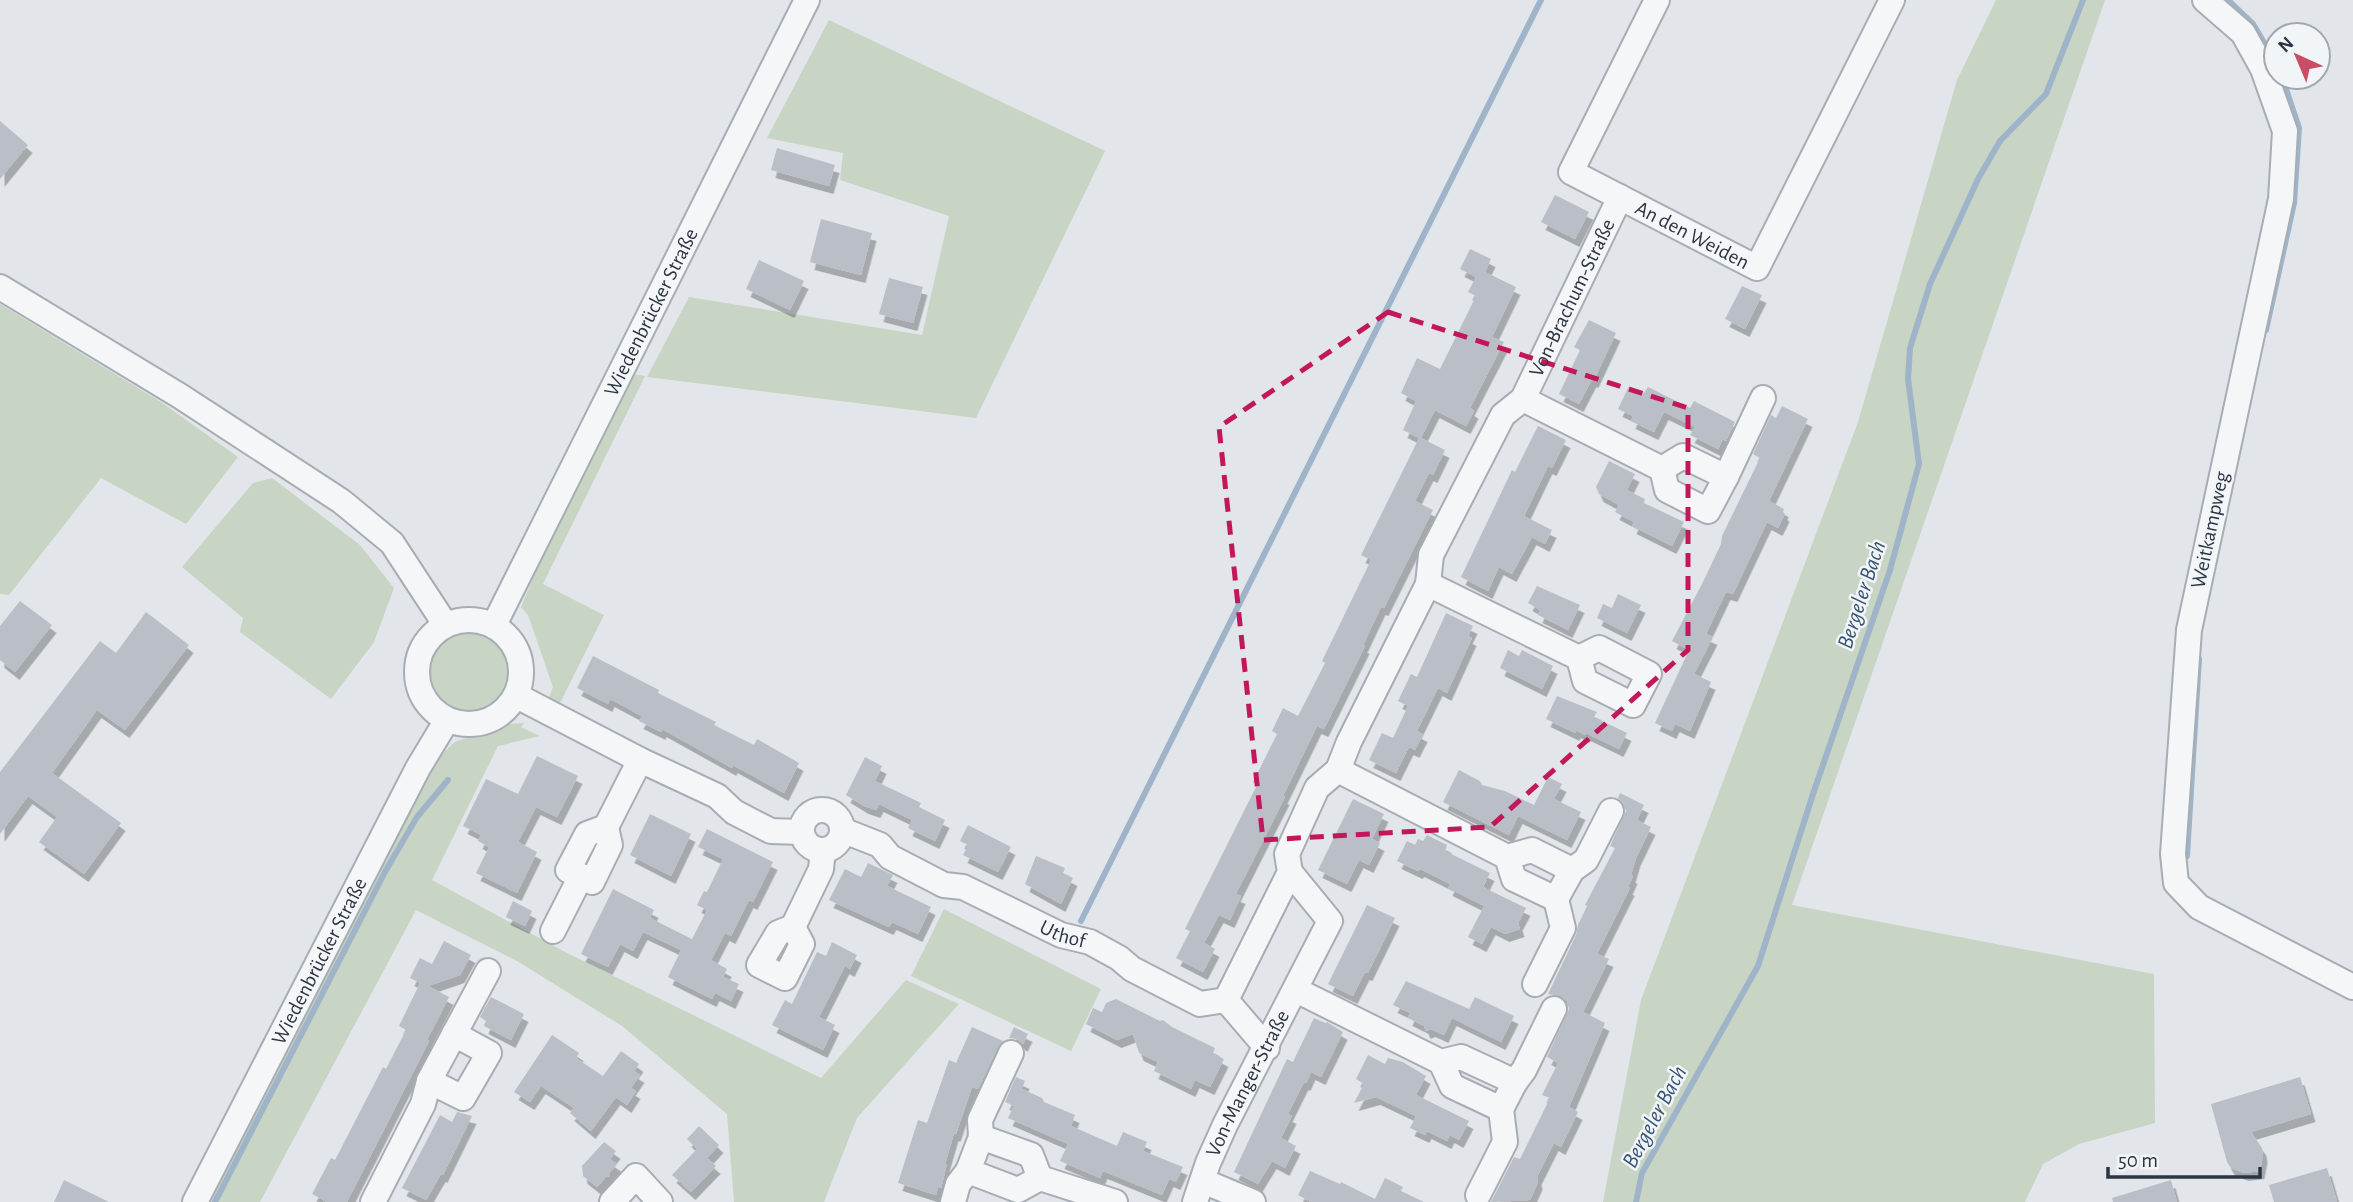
<svg xmlns="http://www.w3.org/2000/svg" width="2353" height="1202" font-family="'Alegreya Sans',sans-serif">
<style>
.green{fill:#c8d4c4}
.lines{fill:none;stroke-linecap:round;stroke-linejoin:round}
.stream{stroke:#9fb4c8;stroke-width:6}
.building{fill:#babfc7;filter:url(#shadow)}
.minor-casing{stroke:#a7adb4;stroke-width:28}
.minor{stroke:#f5f6f8;stroke-width:24}
.marked{fill:none;stroke:#c2185b;stroke-width:5;stroke-dasharray:14 9;stroke-linejoin:round}
.labels{text-anchor:middle;dominant-baseline:central;stroke-width:5;stroke-linejoin:round;paint-order:stroke}
.street-label{font-size:21px;fill:#2b3442;stroke:#f2f5f7}
.water-label{font-size:23px;font-style:italic;fill:#375474;stroke:#f2f5f7}
</style>
<defs>
<filter id="shadow"><feDropShadow dx="4.5" dy="8" stdDeviation="0" flood-color="#0004"/></filter>
</defs>
<rect width="100%" height="100%" fill="#e2e6ea"/>
<!-- green -->
<g class="green">
<polygon points="1996,0 2105,0 1792,905 2154,974 2155,1123 2079,1144 2043,1164 2025,1202 1603,1202 1641,1000 1858,422 1957,80"/>
<polygon points="829,20 1105,151 976,418 647,377 689,297 922,335 949,216 840,180 843,153 767,138"/>
<polygon points="0,304 161,402 238,457 186,524 101,478 9,595 0,594"/>
<polygon points="633,374 645,376 543,584 604,615 560,703 549,698 553,687 528,615 521,607 545,549"/>
<polygon points="272,478 360,545 394,588 374,642 331,699 240,632 243,618 182,567 253,483"/>
<circle cx="470" cy="672" r="41"/>
<polygon points="524,723 521,727 540,736 498,746 432,880 567,953 821,1078 906,980 959,1004 857,1118 824,1202 734,1202 727,1114 622,1026 517,961 416,910 260,1202 204,1202 420,790 443,753 455,742 471,736 488,733 507,724"/>
<polygon points="944,909 1101,989 1071,1051 911,976"/>
</g>
<g class="lines">
<!-- stream -->
<g class="stream">
<polyline points="2228,0 2253,24 2276,63"/>
<polyline points="2266,330 2294,203 2299,128 2282,77"/>
<polyline points="2187,856 2199,659"/>
<polyline points="1081,921 1541,0"/>
<polyline points="215,1202 386,870 417,817 448,780"/>
<polyline points="1636,1202 1642,1173 1758,966 1813,794 1890,570 1919,464 1908,379 1910,348 1930,284 1978,179 2000,141 2046,94 2083,0"/>
</g>
</g>
<!-- building -->
<g class="building">
<polygon points="0,121 28,145 0,179"/>
<polygon points="777,148 835,165 829,186 771,170"/>
<polygon points="1555,195 1589,212 1575,239 1541,222"/>
<polygon points="821,219 872,233 861,275 810,262"/>
<polygon points="1470,249 1491,259 1485,272 1516,287 1492,337 1504,342 1470,408 1474,411 1466,426 1435,410 1421,438 1445,450 1433,475 1429,473 1415,501 1433,510 1384,608 1381,607 1363,645 1365,646 1324,729 1317,726 1283,796 1285,797 1236,894 1241,896 1230,920 1219,915 1204,943 1215,949 1203,972 1176,958 1190,931 1185,929 1257,785 1253,782 1277,734 1272,731 1283,708 1298,716 1325,663 1322,661 1371,560 1361,555 1419,438 1403,430 1416,401 1401,393 1417,358 1440,369 1476,296 1468,292 1476,277 1460,269"/>
<polygon points="759,260 804,281 790,310 746,289"/>
<polygon points="889,278 923,287 913,323 879,314"/>
<polygon points="1742,286 1762,295 1745,329 1725,319"/>
<polygon points="1589,320 1616,333 1594,380 1592,379 1579,404 1559,394 1580,350 1574,347"/>
<polygon points="1629,386 1644,393 1648,387 1690,408 1694,401 1735,422 1726,441 1723,439 1718,449 1690,435 1695,427 1664,412 1654,432 1631,421 1633,416 1618,409"/>
<polygon points="1782,406 1808,419 1769,501 1784,509 1783,512 1785,514 1778,528 1767,522 1733,594 1726,592 1706,634 1713,637 1694,674 1711,682 1690,731 1675,724 1672,731 1655,723 1689,650 1672,641 1703,582 1721,544 1722,536 1760,458 1753,454 1771,415 1776,418"/>
<polygon points="1538,426 1566,440 1552,468 1548,466 1524,516 1552,530 1545,544 1532,537 1512,574 1499,567 1488,591 1461,577 1512,470 1515,472"/>
<polygon points="1609,461 1635,474 1627,490 1645,499 1644,503 1684,522 1672,546 1632,526 1634,522 1615,512 1619,505 1599,494 1596,487"/>
<polygon points="1537,586 1580,605 1568,630 1538,615 1540,610 1528,603"/>
<polygon points="1618,594 1641,605 1627,633 1597,618 1603,604 1612,608"/>
<polygon points="20,601 52,625 15,672 0,660 0,626"/>
<polygon points="146,612 189,645 125,730 97,710 52,773 121,823 84,874 39,842 57,817 28,796 0,834 0,772 100,641 116,653"/>
<polygon points="1446,613 1473,626 1468,636 1472,638 1447,693 1438,688 1417,731 1423,734 1415,750 1409,747 1396,773 1369,760 1382,733 1393,738 1408,706 1398,701 1411,674 1417,677"/>
<polygon points="1508,650 1519,656 1522,650 1553,666 1542,689 1500,668"/>
<polygon points="593,656 659,690 658,693 716,722 714,725 754,745 757,739 799,763 784,793 733,765 732,768 662,729 661,732 639,721 642,716 610,699 608,704 577,688"/>
<polygon points="1557,696 1597,712 1594,717 1627,733 1619,749 1586,733 1585,735 1576,730 1575,733 1546,719"/>
<polygon points="537,756 578,776 557,817 536,807 518,842 537,852 517,893 476,873 489,847 478,841 481,835 463,826 486,779 518,794"/>
<polygon points="865,757 882,766 875,781 921,803 919,807 945,820 935,841 908,828 912,820 879,804 876,810 864,806 846,795"/>
<polygon points="1459,770 1480,781 1482,785 1505,791 1534,805 1548,777 1562,784 1554,799 1581,812 1567,840 1518,816 1509,835 1443,802"/>
<polygon points="1620,793 1644,805 1637,820 1651,827 1636,858 1631,875 1633,876 1628,887 1630,888 1597,954 1609,959 1583,1012 1605,1023 1569,1107 1578,1112 1561,1147 1554,1143 1537,1177 1538,1182 1530,1200 1491,1202 1514,1157 1520,1159 1550,1098 1542,1095 1558,1063 1547,1057 1569,1009 1567,1001 1561,996 1548,994 1576,935 1578,925 1587,906 1585,905 1615,848 1610,846 1626,811 1624,804 1618,798"/>
<polygon points="1353,799 1384,814 1372,839 1380,843 1369,865 1359,860 1347,884 1318,870"/>
<polygon points="650,814 691,834 671,876 630,855"/>
<polygon points="968,825 1011,847 998,872 963,855 968,845 960,841"/>
<polygon points="707,829 773,862 753,902 749,900 731,936 725,933 711,960 727,969 723,977 739,984 731,1001 715,993 712,999 668,977 681,950 643,932 633,951 620,944 608,967 581,954 613,889 654,910 650,918 692,939 707,910 697,905 704,891 707,892 723,859 698,847"/>
<polygon points="1427,835 1447,845 1445,851 1490,873 1483,887 1526,908 1518,923 1520,929 1505,934 1491,927 1482,944 1468,937 1484,906 1448,888 1450,884 1420,869 1418,871 1397,861 1407,841 1415,845 1418,839 1423,841"/>
<polygon points="1036,856 1065,868 1063,873 1073,878 1061,904 1025,884"/>
<polygon points="868,863 893,875 887,886 931,907 918,934 892,922 889,927 829,900 845,869 861,877"/>
<polygon points="513,901 532,911 525,926 506,917"/>
<polygon points="1367,905 1395,918 1368,973 1365,972 1353,996 1328,984"/>
<polygon points="444,941 471,955 460,975 428,986 449,997 427,1040 429,1041 347,1202 327,1202 312,1194 331,1158 335,1160 383,1067 386,1069 406,1030 399,1026 420,983 410,978 420,958 432,964"/>
<polygon points="832,942 857,955 850,969 845,966 819,1017 835,1025 823,1050 772,1025 785,1000 792,1004 817,952 826,956"/>
<polygon points="1406,981 1469,1009 1475,997 1514,1016 1501,1042 1452,1018 1444,1035 1431,1029 1426,1031 1424,1026 1408,1018 1410,1013 1393,1005"/>
<polygon points="491,997 524,1014 511,1040 484,1026 486,1021 480,1017"/>
<polygon points="1116,999 1160,1021 1163,1020 1172,1027 1215,1048 1213,1053 1224,1059 1210,1087 1195,1080 1191,1089 1154,1071 1158,1062 1139,1053 1133,1034 1117,1040 1086,1024 1093,1008 1102,1012 1106,1003"/>
<polygon points="1314,1018 1325,1023 1327,1022 1343,1032 1321,1077 1311,1072 1306,1083 1304,1082 1288,1114 1292,1116 1281,1138 1296,1146 1285,1168 1272,1161 1258,1184 1234,1172 1287,1059 1293,1062"/>
<polygon points="972,1027 1003,1041 998,1047 978,1089 972,1087 956,1134 954,1133 945,1164 947,1164 941,1188 938,1187 936,1195 898,1183 918,1120 927,1123 949,1060 956,1063"/>
<polygon points="1014,1027 1028,1034 1023,1044 1017,1039 1009,1038"/>
<polygon points="552,1035 579,1053 576,1058 603,1076 621,1051 639,1064 634,1071 640,1075 631,1088 636,1091 627,1105 616,1097 591,1131 570,1113 574,1108 541,1086 530,1102 514,1092"/>
<polygon points="1368,1055 1385,1064 1388,1058 1403,1062 1426,1076 1416,1095 1469,1121 1459,1140 1450,1135 1447,1141 1427,1131 1425,1135 1410,1128 1416,1116 1376,1097 1354,1103 1364,1084 1356,1079"/>
<polygon points="1016,1077 1025,1081 1022,1089 1042,1098 1044,1102 1075,1115 1071,1126 1117,1146 1123,1132 1147,1142 1143,1151 1183,1167 1176,1182 1169,1179 1162,1195 1103,1171 1100,1178 1060,1161 1068,1144 1008,1118 1014,1106 1005,1102"/>
<polygon points="2300,1077 2311,1114 2251,1132 2262,1148 2263,1155 2260,1171 2244,1173 2231,1168 2227,1162 2211,1104"/>
<polygon points="457,1112 472,1116 443,1175 441,1174 426,1200 402,1188 440,1115 452,1122"/>
<polygon points="699,1126 719,1145 707,1158 716,1166 691,1192 672,1175 697,1149 687,1139"/>
<polygon points="604,1142 616,1151 610,1159 617,1164 610,1172 610,1177 606,1177 597,1187 583,1176 582,1166"/>
<polygon points="2327,1168 2337,1202 2274,1202 2269,1185"/>
<polygon points="1310,1171 1340,1184 1341,1182 1375,1199 1385,1178 1403,1187 1401,1191 1424,1202 1311,1202 1298,1195"/>
<polygon points="64,1180 109,1202 54,1202"/>
<polygon points="2171,1180 2177,1202 2113,1202 2112,1198"/>
</g>
<g class="lines">
<defs>
<g id="minor">
<path id="s1" d="M1657,0l-86,172 186,96 135,-268"/>
<polyline points="2205,0 2243,33 2263,69 2285,131 2281,199 2189,630 2173,854 2176,883 2199,907 2353,987"/>
<polyline points="0,287 180,396 341,501 392,543 445,624"/>
<polyline points="1523,399 1662,469 1683,456 1726,477 1708,511 1667,490 1662,469"/>
<polyline points="1726,477 1763,398"/>
<polyline points="1428,584 1579,658 1599,648 1649,674 1633,705 1585,681 1579,658"/>
<circle cx="469" cy="672" r="52"/>
<path id="s2" d="M494,625l313,-625"/>
<polyline points="517,696 640,760 717,796 734,812 771,831 802,832"/>
<polyline points="1338,770 1507,857 1514,879 1556,899 1572,870 1532,850 1507,857"/>
<circle cx="822" cy="830" r="20"/>
<path id="s3" d="M842,830l38,15 10,12 54,28 19,2 98,48 29,7 29,16 13,11 68,35 26,-4 41,48"/>
<polyline points="1572,870 1586,860 1611,811"/>
<polyline points="581,876 592,882 610,845 606,827"/>
<polyline points="793,927 802,944 785,978 759,965 778,933 793,927 821,869 823,850"/>
<polyline points="553,931 581,876 568,870 587,834 606,827 640,760"/>
<polyline points="1535,984 1563,928 1556,899"/>
<polyline points="1296,990 1441,1062 1461,1057 1515,1082 1501,1109 1452,1086 1441,1062"/>
<path id="s4" d="M1226,1000l64,-128 -3,-18 30,-66 21,-18 11,-28 79,-158 3,-29 72,-140 20,-16 97,-202"/>
<polyline points="429,1081 463,1098 489,1053 454,1034"/>
<polyline points="1515,1082 1524,1070 1554,1009"/>
<polyline points="981,1137 980,1120 1011,1053"/>
<polyline points="1040,1178 1031,1155 981,1137 968,1171 1018,1190 1040,1178 1115,1202"/>
<polyline points="1203,1181 1253,1202"/>
<polyline points="1478,1195 1505,1142 1501,1109"/>
<path id="s5" d="M195,1202l223,-434 29,-48"/>
<polyline points="373,1202 423,1104 429,1081 488,971"/>
<polyline points="612,1202 636,1176 660,1202"/>
<polyline points="953,1202 958,1184 968,1171"/>
<path id="s6" d="M1195,1202l13,-39 17,-38 105,-204 -40,-49"/>
</g>
</defs>
<!-- minor casing -->
<use href="#minor" class="minor-casing"/>
<!-- minor -->
<use href="#minor" class="minor"/>
</g>
<!-- marked area -->
<path class="marked" d="M1388,312l300,96v242l-198,177 -227,13 -44,-413z"/>
<g class="labels">
<!-- street labels -->
<g class="street-label">
<text stroke="none"><textPath href="#s1" startOffset="329">An den Weiden</textPath></text>
<text stroke="none"><textPath href="#s4" startOffset="793">Von-Brachum-Straße</textPath></text>
<text stroke="none"><textPath href="#s2" startOffset="350">Wiedenbrücker Straße</textPath></text>
<text transform="translate(2210 530) rotate(-78)">Weitkampweg</text>
<text stroke="none"><textPath href="#s3" startOffset="247">Uthof</textPath></text>
<text stroke="none"><textPath href="#s5" startOffset="271">Wiedenbrücker Straße</textPath></text>
<text stroke="none"><textPath href="#s6" startOffset="130">Von-Manger-Straße</textPath></text>
</g>
<!-- water labels -->
<g class="water-label">
<text transform="translate(1862 595) rotate(-72)">Bergeler Bach</text>
<text transform="translate(1655 1117) rotate(-62)">Bergeler Bach</text>
</g>
</g>
<!-- north arrow -->
<g transform="translate(2297 56) rotate(316)"><circle r="33" fill="#f2f5f7" stroke="#a2a8af" stroke-width="2"/>
<path d="M0-5L12 26L0 18L-12 26Z" fill="#c94d64"/>
<text y="-10" font-size="19" font-weight="bold" text-anchor="middle" fill="#2b3442">N</text>
</g>
<!-- scale -->
<path d="M2108 1167v10h152v-10" fill="none" stroke="#2b3442" stroke-width="3.5"/>
<text x="2118" y="1167" font-size="21" fill="#2b3442" stroke="#f2f5f7" stroke-width="5" paint-order="stroke">50 m</text>
</svg>
